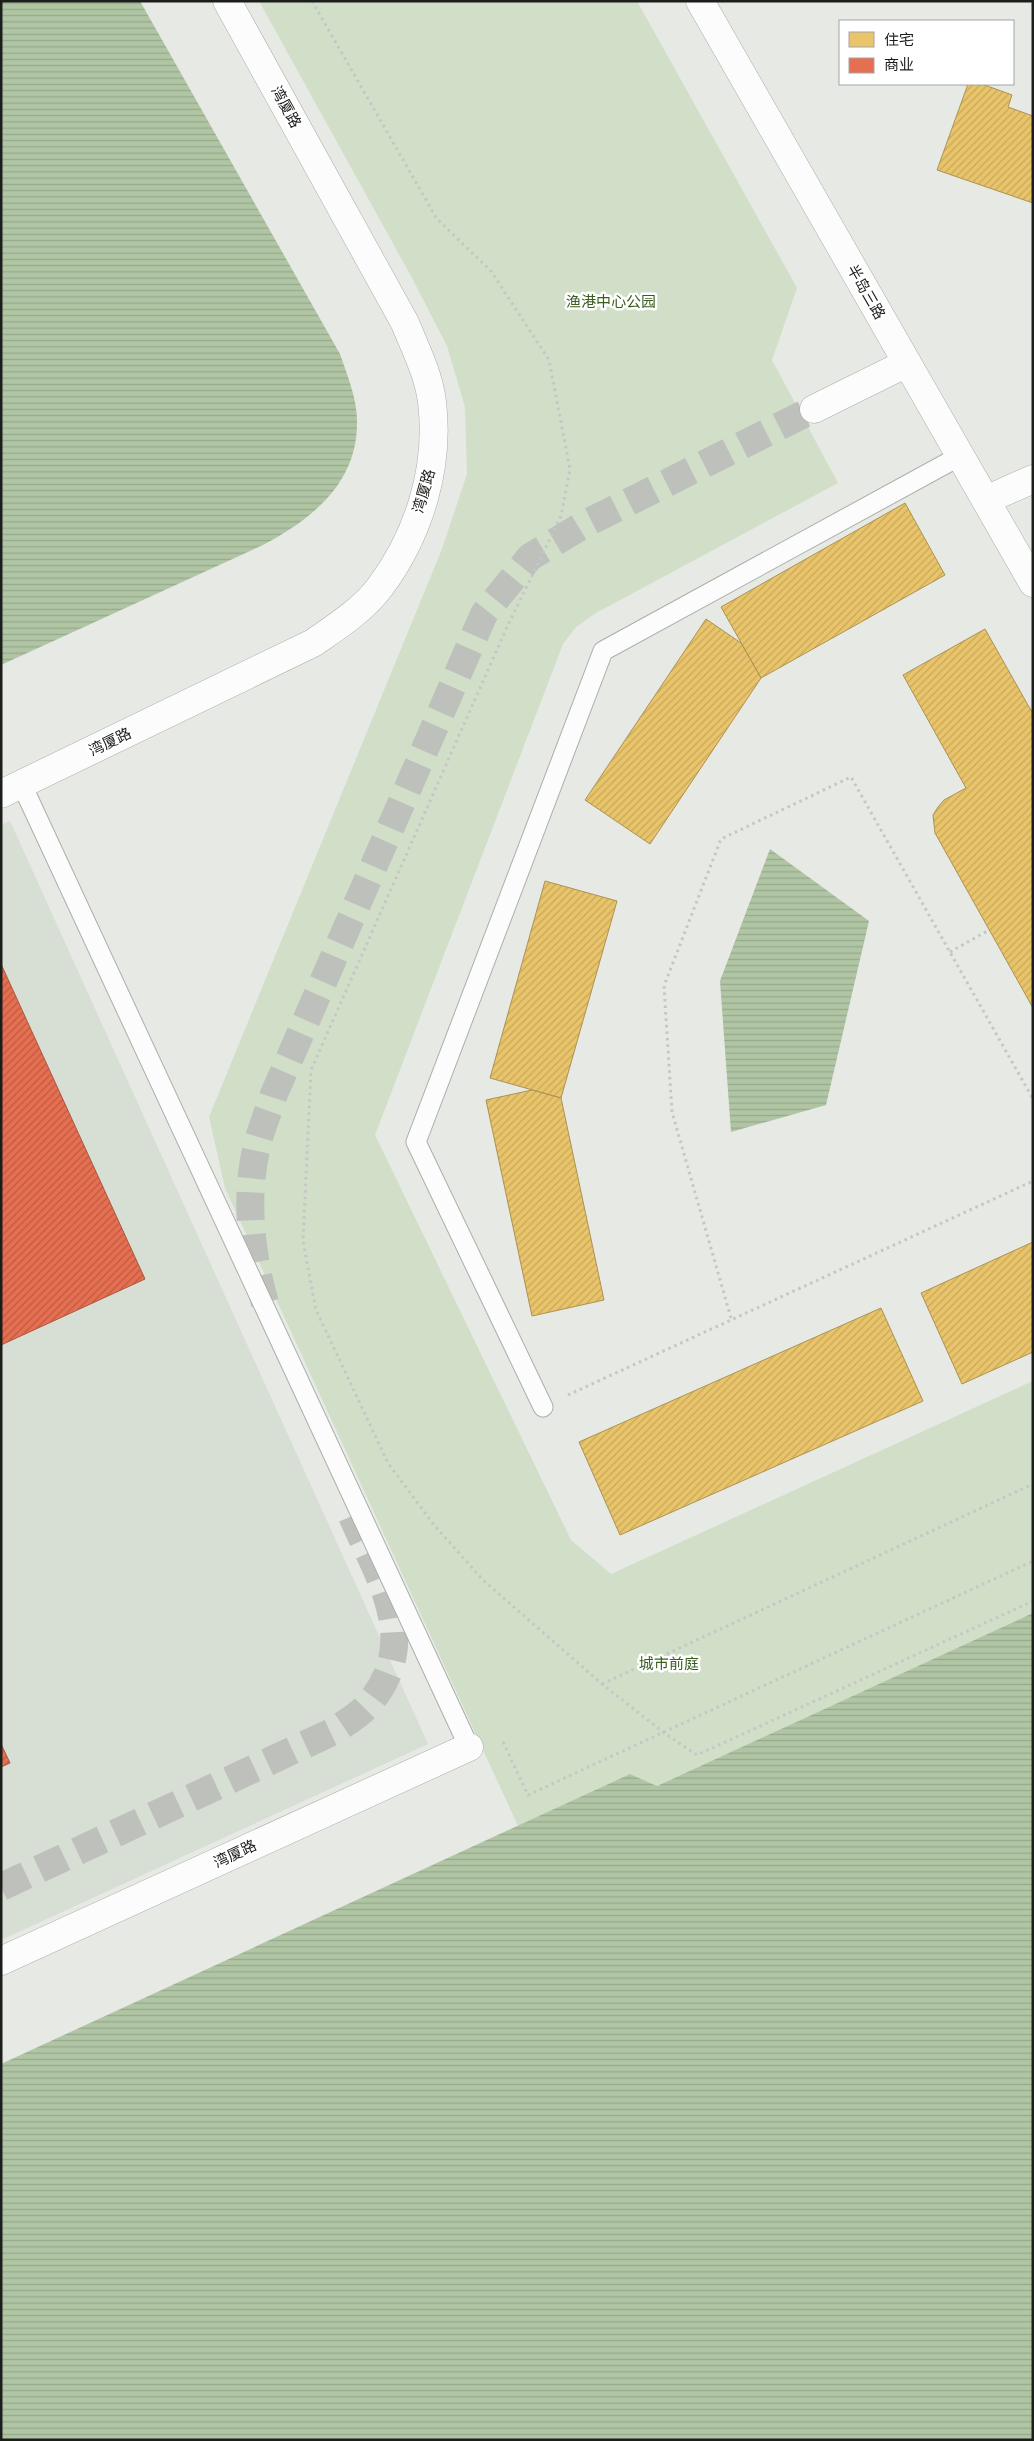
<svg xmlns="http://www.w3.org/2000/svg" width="1034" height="2441" font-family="Raleway,'Noto Sans SC',sans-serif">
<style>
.built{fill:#d7ded3}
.park{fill:#d1dfc8}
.water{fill:url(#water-rules)}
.homes{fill:url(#homes-hatch);stroke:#ac9252}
.shops{fill:url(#shops-hatch);stroke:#aa5741}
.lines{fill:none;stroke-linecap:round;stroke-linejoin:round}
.street-tunnel{stroke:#bec0bc;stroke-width:28;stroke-dasharray:28 14;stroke-linecap:butt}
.lane-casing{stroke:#acaeab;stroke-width:21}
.street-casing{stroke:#acaeab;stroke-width:29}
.secondary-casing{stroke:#acaeab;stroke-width:29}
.path{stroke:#c5c6c5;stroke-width:3;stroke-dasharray:2.5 4;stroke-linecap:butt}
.lane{stroke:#fbfcfb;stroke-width:19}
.street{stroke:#fbfcfb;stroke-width:28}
.secondary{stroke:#fbfcfb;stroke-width:28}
.labels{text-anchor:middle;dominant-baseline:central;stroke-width:5;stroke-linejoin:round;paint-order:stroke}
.street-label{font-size:15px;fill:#1c1e1b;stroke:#fff}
.park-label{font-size:15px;fill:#395d1f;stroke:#fff}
</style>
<defs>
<pattern id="water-rules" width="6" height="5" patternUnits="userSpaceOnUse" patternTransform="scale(1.25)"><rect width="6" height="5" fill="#b0c5a4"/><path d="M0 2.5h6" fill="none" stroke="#97a98d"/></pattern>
<pattern id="homes-hatch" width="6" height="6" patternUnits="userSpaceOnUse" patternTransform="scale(1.25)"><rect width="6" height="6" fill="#e9c46a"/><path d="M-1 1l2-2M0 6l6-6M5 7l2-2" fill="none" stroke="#c7a85b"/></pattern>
<pattern id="shops-hatch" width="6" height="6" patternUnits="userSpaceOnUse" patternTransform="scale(1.25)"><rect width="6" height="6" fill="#e76f51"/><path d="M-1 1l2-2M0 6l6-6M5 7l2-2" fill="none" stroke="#ba5b42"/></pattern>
</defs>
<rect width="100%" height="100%" fill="#e6e9e4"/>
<!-- built -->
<polygon class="built" points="10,821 428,1744 1,1940 1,825"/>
<!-- park -->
<polygon class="park" points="259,1 637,1 797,288 772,360 838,483 596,613 576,627 563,644 375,1135 571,1540 611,1574 1033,1381 1033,1613 657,1786 630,1774 518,1826 225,1188 209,1117 442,549 467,474 465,407 447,346 411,276"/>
<!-- water -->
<g class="water">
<path d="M1,1h139l200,353c7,21 17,44 17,67 1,62 -45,98 -94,124l-262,120z"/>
<polygon points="770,849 869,921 826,1105 731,1132 720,981"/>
<polygon points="1033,1613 1033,2440 1,2440 1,2064 630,1774 657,1786"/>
</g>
<!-- homes -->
<g class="homes">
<polygon points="968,84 982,84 1012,95 1008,107 1033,116 1033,203 937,170"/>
<polygon points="905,503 945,575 761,678 721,607"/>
<polygon points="706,619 741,643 761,678 650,844 585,800"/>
<polygon points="985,629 1033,714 1033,1008 935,833 933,815 938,807 944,800 966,788 903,675"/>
<polygon points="545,881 617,901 561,1098 490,1078"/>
<polygon points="532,1090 561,1098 604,1300 532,1316 486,1100"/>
<polygon points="87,1166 136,1271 7,1332 1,1321 1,1206"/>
<polygon points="1033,1242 1033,1352 962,1384 921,1293"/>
<polygon points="881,1308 923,1401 620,1535 579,1442"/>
</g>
<!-- shops -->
<g class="shops">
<polygon points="1,964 145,1279 1,1345"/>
<polygon points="1,1744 10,1763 1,1767"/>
</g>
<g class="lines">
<!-- street-tunnel -->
<g class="street-tunnel">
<path d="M265,1303c-14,-48 -20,-104 -9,-153 4,-19 12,-37 18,-56l210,-480 46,-57 53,-32 231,-116"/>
<path d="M1,1887l333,-156c11,-8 24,-15 33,-25 56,-63 13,-126 -15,-190"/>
</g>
<defs>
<g id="lane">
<polyline points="22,785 469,1747"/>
<polyline points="543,1407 416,1142 603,651 960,456"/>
</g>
<g id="street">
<polyline points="814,409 907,363"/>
<path d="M1,794l312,-151c23,-16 50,-33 67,-56 39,-52 60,-120 52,-185 -3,-27 -17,-54 -27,-79l-178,-322"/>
<polyline points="1,1961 469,1747"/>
</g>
<g id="secondary">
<polyline points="700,1 1033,583"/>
<polyline points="986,500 1033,479"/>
</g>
</defs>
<!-- lane casing -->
<use href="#lane" class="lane-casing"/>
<!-- street casing -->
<use href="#street" class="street-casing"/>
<!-- secondary casing -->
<use href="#secondary" class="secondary-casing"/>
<!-- path -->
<g class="path">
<polyline points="312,1 437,219 491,271 549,360 570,469 561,516 507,627 311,1070 303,1241 316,1310 388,1463 434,1525 483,1580 602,1684 663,1732 697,1755 1033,1601"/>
<polyline points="950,952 989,930"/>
<polyline points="731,1318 672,1112 664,986 721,839 851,777 1033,1099"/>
<polyline points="568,1395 1033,1181"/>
<polyline points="602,1684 1033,1484"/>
<polyline points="503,1742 528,1795 1033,1561"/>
</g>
<!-- lane -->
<use href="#lane" class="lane"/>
<!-- street -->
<use href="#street" class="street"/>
<!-- secondary -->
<use href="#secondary" class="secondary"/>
</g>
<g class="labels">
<!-- street labels -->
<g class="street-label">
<text transform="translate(286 107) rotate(61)">湾厦路</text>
<text transform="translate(866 292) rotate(60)">半岛三路</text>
<text transform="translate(424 491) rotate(-74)">湾厦路</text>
<text transform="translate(110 742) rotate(-26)">湾厦路</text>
<text transform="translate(235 1854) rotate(-25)">湾厦路</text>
</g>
<!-- park labels -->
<g class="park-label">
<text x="611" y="302">渔港中心公园</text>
<text x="669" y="1664">城市前庭</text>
</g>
</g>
<!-- border -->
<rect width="1034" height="2441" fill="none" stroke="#1c1e1b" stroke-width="5"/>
<!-- legend -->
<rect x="839" y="20" width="175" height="65" fill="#ffffff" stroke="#a4a5a4"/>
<rect x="849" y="32" width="25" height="15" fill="#e9c46a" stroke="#a4a5a4"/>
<text x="884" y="45" font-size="15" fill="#1c1e1b">住宅</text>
<rect x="849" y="58" width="25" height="15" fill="#e76f51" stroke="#a4a5a4"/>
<text x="884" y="70" font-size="15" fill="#1c1e1b">商业</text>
</svg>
